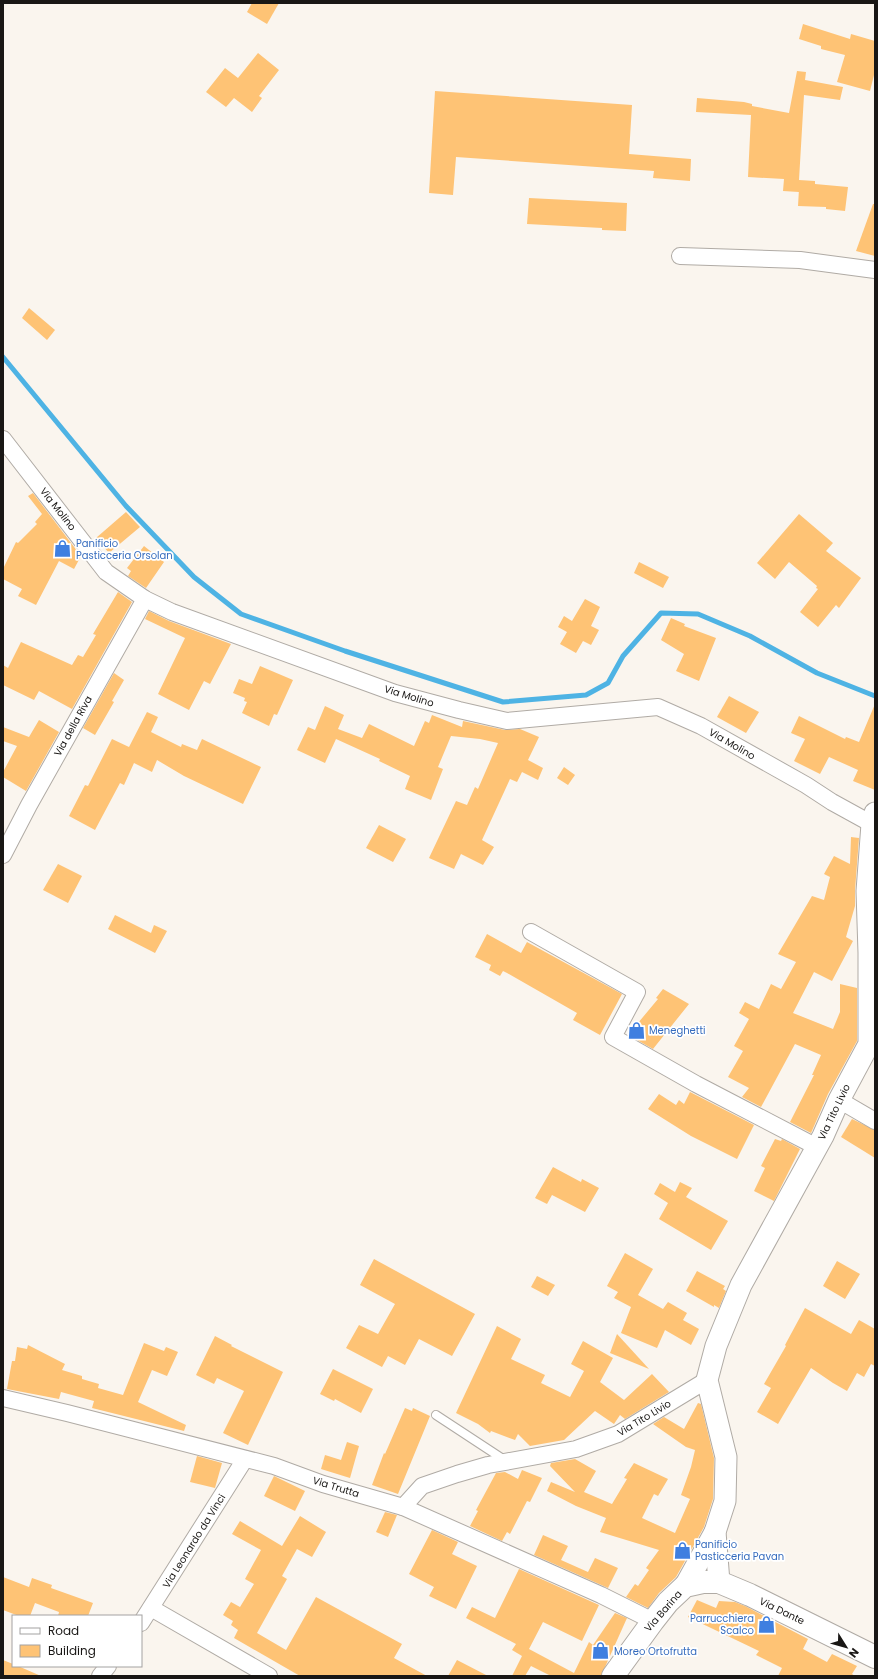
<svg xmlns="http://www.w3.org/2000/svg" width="878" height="1679" font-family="Poppins,sans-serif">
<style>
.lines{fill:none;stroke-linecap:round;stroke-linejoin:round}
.stream{stroke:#4eb3e4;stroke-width:5}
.building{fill:#fec375}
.service-casing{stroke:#b0aba5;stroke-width:10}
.minor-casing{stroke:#b0aba5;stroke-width:18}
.tertiary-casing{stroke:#b0aba5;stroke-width:23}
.secondary-casing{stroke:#b0aba5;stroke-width:24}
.service{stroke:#fff;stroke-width:8}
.minor{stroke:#fff;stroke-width:16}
.tertiary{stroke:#fff;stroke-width:21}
.secondary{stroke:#fff;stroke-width:22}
.labels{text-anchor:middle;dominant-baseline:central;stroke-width:3.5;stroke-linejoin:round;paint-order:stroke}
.street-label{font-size:10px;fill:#191715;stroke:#fff}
.shop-label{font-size:10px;fill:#366cbe;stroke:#fff;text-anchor:start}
</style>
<rect width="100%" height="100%" fill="#faf5ee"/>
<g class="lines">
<!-- stream -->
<polyline class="stream" points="3,357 126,506 194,577 241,614 345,651 503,702 586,695 608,683 623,656 661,613 698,614 750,636 817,673 875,696"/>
</g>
<!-- building -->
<g class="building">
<polygon points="252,3 279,3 267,24 247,12"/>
<polygon points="803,24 850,39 851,34 875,41 875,71 870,91 837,82 845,55 821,49 821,46 799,39"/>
<polygon points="258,53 279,70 259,96 262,98 252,112 234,98 226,107 206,92 225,68 238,78"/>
<polygon points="797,71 806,72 805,80 843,87 840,100 804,95 799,180 815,181 815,184 848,187 845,211 826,209 826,207 798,206 799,189 799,192 783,191 784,179 748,177 751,115 696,112 697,98 744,102 752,104 752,106 789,113"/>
<polygon points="435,91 632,105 629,154 691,159 690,181 653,178 654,171 456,157 453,195 429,193"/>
<polygon points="529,198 627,203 626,231 602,230 602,228 527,224"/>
<polygon points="873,204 875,204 875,256 856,251"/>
<polygon points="29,308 55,330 47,340 22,318"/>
<polygon points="33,493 81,556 74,569 59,561 36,605 18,596 22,589 3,579 3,569 16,542 18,543 37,524 35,522 42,514 28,496"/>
<polygon points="126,512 140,527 109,553 96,538"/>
<polygon points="799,514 833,543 826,551 861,578 839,608 836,605 818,627 800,612 818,589 816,588 817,586 789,562 775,579 757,563"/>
<polygon points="144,546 164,562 146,588 128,576 131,571 127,568"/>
<polygon points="639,562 669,577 663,588 634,573"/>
<polygon points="118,592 132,602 72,709 39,691 34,700 3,685 3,665 8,668 21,642 72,665 78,655 83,657 96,635 93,634"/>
<polygon points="585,599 600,607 591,626 599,630 591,645 583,641 576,653 560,644 567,632 558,627 564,616 572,621"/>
<polygon points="149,611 169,621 231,644 210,684 204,681 189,710 158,694 185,638 145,619"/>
<polygon points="671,618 685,624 684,626 716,638 699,681 676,671 684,654 661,640"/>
<polygon points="260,666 293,680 277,715 274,714 269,726 242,713 247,702 244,701 245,698 233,693 239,679 252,684"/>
<polygon points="114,673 124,680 112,701 114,702 95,735 83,728"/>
<polygon points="729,696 759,712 746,733 717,717"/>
<polygon points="875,704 875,790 853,781 858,770 829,757 820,774 794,761 805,739 791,733 799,716 845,739 846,737 859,742"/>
<polygon points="325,706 344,715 338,729 362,738 369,724 414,746 425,721 429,723 432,715 462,727 463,721 505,730 520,729 539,737 528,760 543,768 538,780 522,772 517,782 510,779 482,840 494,847 483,865 461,854 454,869 429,858 456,801 467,805 475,787 478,789 498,743 480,739 451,736 438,767 443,769 431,800 405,789 410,776 379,761 380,759 336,739 325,763 297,750 308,727 315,730"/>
<polygon points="147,712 158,717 151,732 181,747 182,744 197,750 202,739 261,767 243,804 184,776 157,760 152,772 134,763 124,785 120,783 95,830 69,816 85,785 88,786 112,739 129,747"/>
<polygon points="39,720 59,732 26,791 3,777 3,772 17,746 3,741 3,727 29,737"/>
<polygon points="564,767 575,775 568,785 557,778"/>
<polygon points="379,825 406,839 393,862 366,848"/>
<polygon points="851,837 859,838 855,890 855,906 846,937 853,941 832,981 814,972 793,1013 833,1029 840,1012 840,984 857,988 857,1041 828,1094 811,1133 790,1122 814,1075 812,1075 821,1055 795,1044 761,1107 742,1097 749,1088 728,1077 743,1051 734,1046 749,1019 739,1013 745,1002 759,1009 771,984 781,989 796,962 778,954 812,896 824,900 830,877 824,874 834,856 850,864"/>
<polygon points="58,864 82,876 68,903 43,890"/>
<polygon points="115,915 151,933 154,925 167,931 155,953 108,929"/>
<polygon points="487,934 521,953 527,942 622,994 600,1035 573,1020 577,1013 507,973 503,971 500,976 489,970 491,965 475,957"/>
<polygon points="663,989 689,1004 653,1049 628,1035 658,999 656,998"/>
<polygon points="690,1092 754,1125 737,1159 691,1136 648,1109 659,1094 676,1105 679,1100 684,1104"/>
<polygon points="852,1119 875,1130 875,1158 841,1137"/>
<polygon points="775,1139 781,1141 782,1139 800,1149 774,1201 754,1191 765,1168 761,1166"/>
<polygon points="553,1167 581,1182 582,1179 599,1188 585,1212 552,1195 547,1204 535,1198"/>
<polygon points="680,1182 692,1188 686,1197 728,1221 711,1250 659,1219 668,1203 654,1194 660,1183 675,1192"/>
<polygon points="625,1253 653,1269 638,1295 663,1309 668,1302 687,1313 683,1320 699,1329 691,1345 665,1330 657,1348 621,1333 631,1307 614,1298 618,1292 607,1286"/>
<polygon points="374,1259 475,1314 452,1356 419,1339 405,1365 388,1356 382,1367 346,1348 359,1325 378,1334 395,1304 360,1285"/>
<polygon points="837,1261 860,1274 845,1299 823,1286"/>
<polygon points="697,1271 725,1286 723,1289 726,1291 719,1308 714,1305 714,1307 686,1291"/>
<polygon points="537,1276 555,1285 548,1296 531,1287"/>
<polygon points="805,1308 851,1334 859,1320 875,1329 875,1366 871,1364 864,1377 857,1373 847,1391 833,1383 811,1368 778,1424 757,1412 771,1388 764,1384 786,1346 785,1345"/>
<polygon points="497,1326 521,1339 511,1359 545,1375 541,1383 570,1397 584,1371 571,1364 583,1341 613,1358 600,1382 624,1400 652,1374 669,1392 625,1419 620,1415 614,1424 595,1411 564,1440 530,1446 518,1434 515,1440 491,1431 490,1433 478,1424 456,1413"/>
<polygon points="617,1334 649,1369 610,1353"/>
<polygon points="215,1336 232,1345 231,1346 283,1372 248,1445 223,1433 244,1391 217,1378 214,1384 196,1375"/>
<polygon points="144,1343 164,1351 166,1347 178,1352 167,1376 152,1370 138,1402 186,1425 184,1431 92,1408 94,1401 61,1392 59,1399 7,1389 12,1361 15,1361 17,1347 27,1349 28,1345 65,1364 62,1370 82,1376 82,1379 99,1384 98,1388 123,1395"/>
<polygon points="333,1369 373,1389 361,1413 335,1399 334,1401 320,1394"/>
<polygon points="698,1403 701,1404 714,1458 713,1499 704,1527 676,1577 659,1593 648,1608 626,1597 635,1584 638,1586 649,1570 646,1568 659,1550 600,1532 606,1518 576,1506 547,1491 551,1482 575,1492 550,1466 551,1463 575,1459 596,1471 584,1492 612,1504 627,1479 624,1478 634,1463 668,1479 658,1496 654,1494 642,1518 675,1533 690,1499 681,1495 691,1467 695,1450 686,1447 653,1424 664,1417 684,1429"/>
<polygon points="405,1408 412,1411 413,1408 430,1416 398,1494 372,1485 384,1453 385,1454"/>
<polygon points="347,1442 359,1446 350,1478 321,1469 325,1455 341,1460"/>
<polygon points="197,1456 222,1463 215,1488 190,1482"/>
<polygon points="522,1470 542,1478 530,1502 527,1501 510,1534 507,1532 502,1541 470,1526 478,1511 476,1510 496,1473 505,1472 518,1479"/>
<polygon points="274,1476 305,1491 295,1511 264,1496"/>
<polygon points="385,1512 397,1515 388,1537 376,1532"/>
<polygon points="300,1516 326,1532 312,1557 297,1549 282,1576 287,1579 257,1633 286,1650 316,1597 402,1644 394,1658 427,1676 300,1676 234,1638 238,1630 231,1625 233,1621 223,1615 231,1602 240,1607 254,1584 245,1579 261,1550 232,1534 240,1521 282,1546"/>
<polygon points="432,1530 458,1542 452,1554 477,1566 456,1609 429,1596 434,1587 409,1574"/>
<polygon points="543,1535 568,1546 561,1560 588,1572 595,1558 618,1568 608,1588 534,1555"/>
<polygon points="519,1569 599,1605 582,1641 543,1622 529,1649 574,1673 589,1642 593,1645 615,1613 627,1618 601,1676 551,1676 531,1666 525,1676 512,1676 522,1656 512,1650 516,1644 466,1618 472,1607 495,1618"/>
<polygon points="3,1577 29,1587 32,1578 52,1585 51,1588 93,1603 88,1616 58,1616 59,1612 35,1603 30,1616 19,1616 3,1610"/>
<polygon points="697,1600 716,1608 719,1601 735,1602 745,1606 808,1639 803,1649 827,1662 832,1654 857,1666 852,1674 855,1676 778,1676 782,1668 756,1655 759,1651 688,1617"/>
<polygon points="3,1660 13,1664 13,1666 18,1666 41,1676 3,1676"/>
<polygon points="457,1660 488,1676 448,1676"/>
</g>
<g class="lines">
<defs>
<polyline id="service" points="436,1415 506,1461"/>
<g id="minor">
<polyline points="680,256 800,260 875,270"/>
<polyline points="3,439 106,572 145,599 172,612 395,693 459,710 507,721 658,707 701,726 806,785 832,802 872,824"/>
<polyline points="3,855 29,805 145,599"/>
<polyline points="531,932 637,992 613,1037 696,1084 817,1147"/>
<polyline points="839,1100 875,1121"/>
<polyline points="3,1398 67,1413 274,1466 323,1484 403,1507 601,1595 653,1621"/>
<polyline points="403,1507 422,1486 457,1474 488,1465 576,1449 618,1434 707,1380"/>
<polyline points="151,1608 269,1676"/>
<polyline points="141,1623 245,1459"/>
<polyline points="100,1676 108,1666"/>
</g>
<g id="tertiary">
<polyline points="719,1582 715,1532 725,1501 726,1457 707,1380 716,1346 741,1285 823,1136 839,1100 869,1044 869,953 867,891 872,824 875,813"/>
<polyline points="685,1586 715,1532"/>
</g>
<polyline id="secondary" points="613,1676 653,1621 668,1602 685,1586 703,1582 719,1582 750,1595 875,1657"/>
</defs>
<!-- service casing -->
<use href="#service" class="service-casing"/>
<!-- minor casing -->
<use href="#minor" class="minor-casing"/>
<!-- tertiary casing -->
<use href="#tertiary" class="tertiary-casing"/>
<!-- secondary casing -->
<use href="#secondary" class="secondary-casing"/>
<!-- service -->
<use href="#service" class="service"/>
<!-- minor -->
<use href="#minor" class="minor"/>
<!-- tertiary -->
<use href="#tertiary" class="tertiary"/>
<!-- secondary -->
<use href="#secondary" class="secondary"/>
</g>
<!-- icons -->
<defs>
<symbol id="shop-bare" viewBox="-9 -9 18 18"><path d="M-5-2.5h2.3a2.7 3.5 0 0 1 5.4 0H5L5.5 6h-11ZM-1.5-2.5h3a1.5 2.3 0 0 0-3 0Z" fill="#3f7fe0" stroke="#fff" stroke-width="2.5" paint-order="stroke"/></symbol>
</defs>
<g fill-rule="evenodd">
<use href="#shop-bare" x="50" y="536" width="25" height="25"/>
<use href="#shop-bare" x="624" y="1018" width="25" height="25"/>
<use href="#shop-bare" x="670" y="1538" width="25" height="25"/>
<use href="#shop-bare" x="754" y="1612" width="25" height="25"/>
<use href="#shop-bare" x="588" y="1638" width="25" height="25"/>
</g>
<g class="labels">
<!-- street labels -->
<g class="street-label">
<text transform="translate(58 509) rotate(52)">Via Molino</text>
<text transform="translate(409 696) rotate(17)">Via Molino</text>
<text transform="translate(73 726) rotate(-61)">Via della Riva</text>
<text transform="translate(732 744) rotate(30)">Via Molino</text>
<text transform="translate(834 1112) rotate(-64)">Via Tito Livio</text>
<text transform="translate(644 1418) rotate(-31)">Via Tito Livio</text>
<text transform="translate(336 1487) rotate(17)">Via Trutta</text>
<text transform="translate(194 1541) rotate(-58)">Via Leonardo da Vinci</text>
<text transform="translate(663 1611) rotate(-49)">Via Barina</text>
<text transform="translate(782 1611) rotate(26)">Via Dante</text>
</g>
<!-- shop labels -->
<g class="shop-label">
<text x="76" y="543">Panificio<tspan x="76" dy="12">Pasticceria Orsolan</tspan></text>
<text x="649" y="1030">Meneghetti</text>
<text x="695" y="1544">Panificio<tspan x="695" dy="12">Pasticceria Pavan</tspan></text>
<text x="754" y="1618" text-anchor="end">Parrucchiera<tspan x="754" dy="12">Scalco</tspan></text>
<text x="614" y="1651">Moreo Ortofrutta</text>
</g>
</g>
<!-- border -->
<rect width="878" height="1679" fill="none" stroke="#191715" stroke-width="8"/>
<!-- legend -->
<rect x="12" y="1615" width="130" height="52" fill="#ffffff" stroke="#a3a2a1"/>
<rect x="20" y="1628" width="20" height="6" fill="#ffffff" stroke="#a3a2a1"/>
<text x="48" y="1635" font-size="12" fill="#191715">Road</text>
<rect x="20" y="1645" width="20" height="12" fill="#fec375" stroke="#a3a2a1"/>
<text x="48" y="1655" font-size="12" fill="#191715">Building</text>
<!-- north arrow -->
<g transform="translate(846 1647) rotate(127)" stroke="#ffffff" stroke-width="3" paint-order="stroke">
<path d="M0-3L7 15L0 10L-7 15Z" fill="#191715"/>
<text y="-6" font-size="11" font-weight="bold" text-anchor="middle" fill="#191715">N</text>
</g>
</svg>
